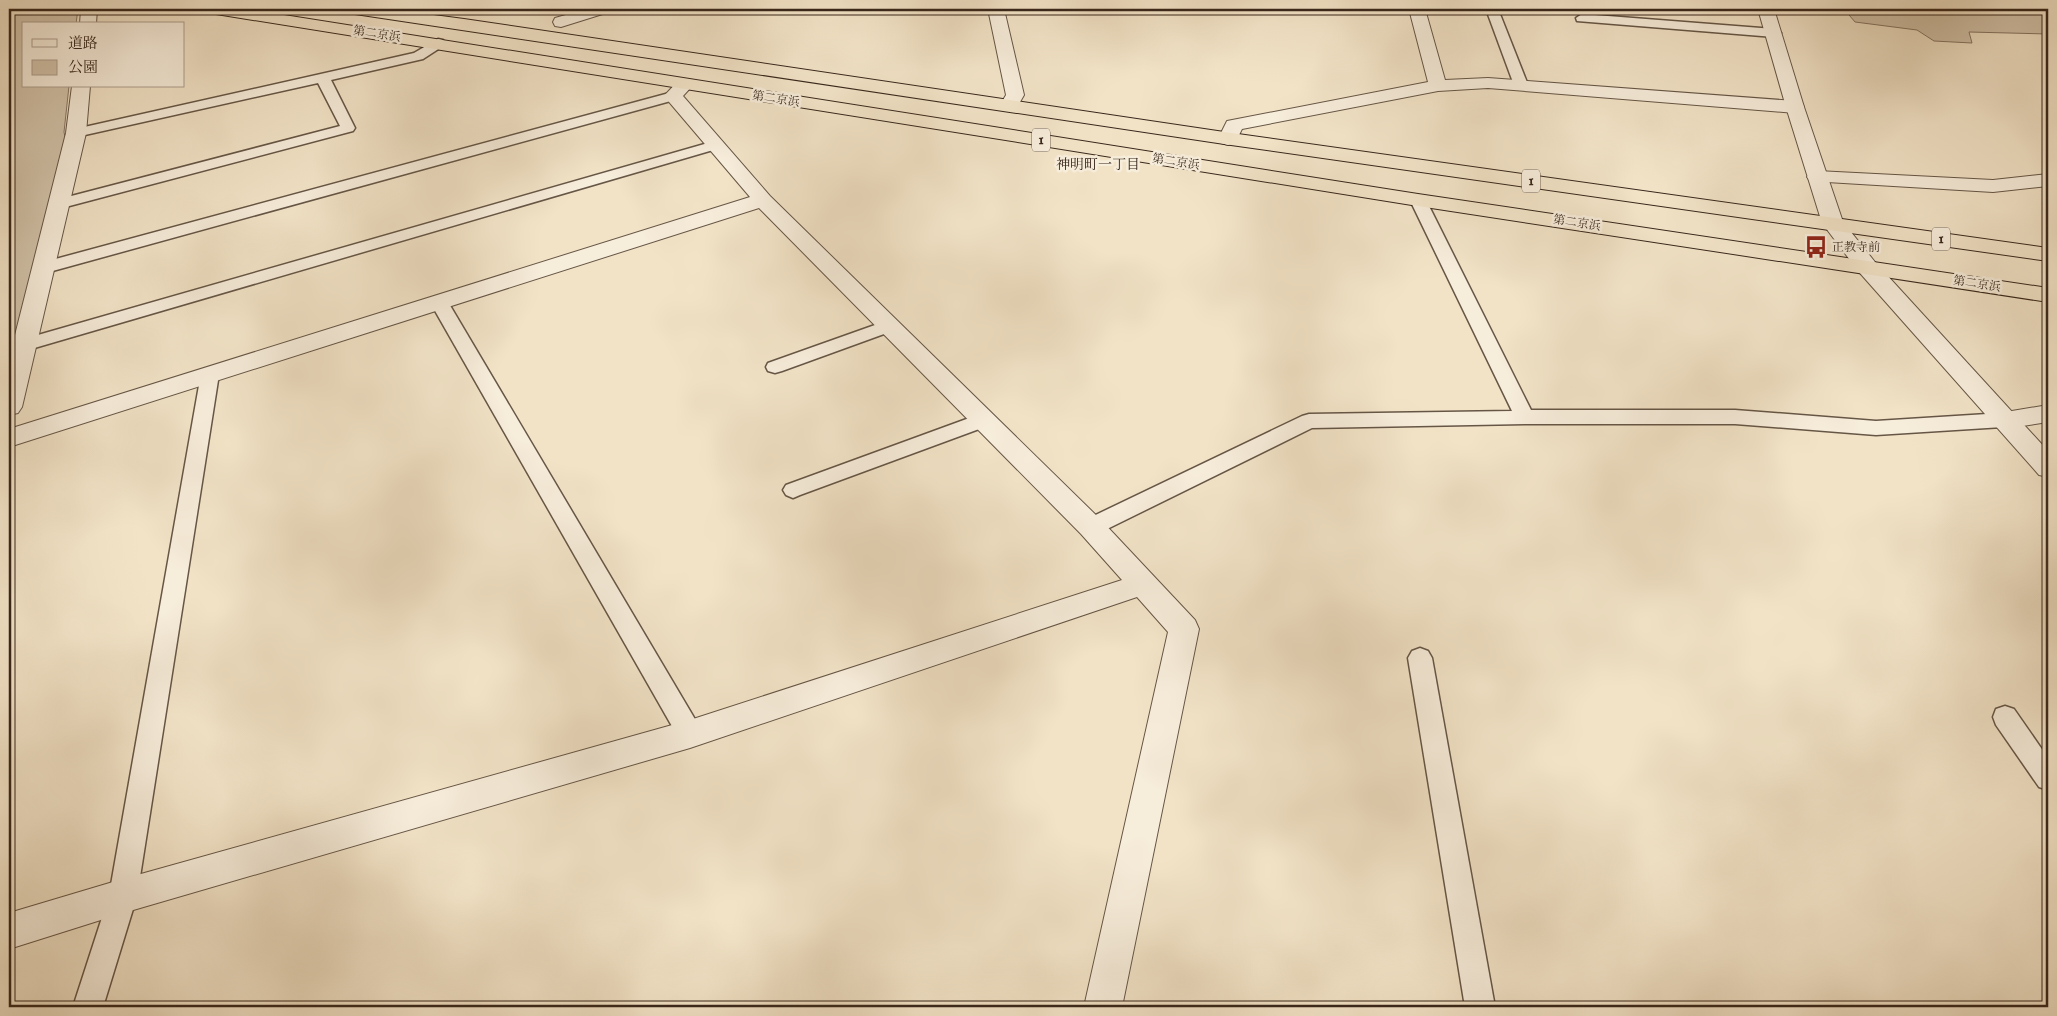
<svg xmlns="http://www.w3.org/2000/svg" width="2057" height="1016" font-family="'IM FELL English','Noto Serif JP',serif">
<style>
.green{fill:#d2c3aa;stroke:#857562}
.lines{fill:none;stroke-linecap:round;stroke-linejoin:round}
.service-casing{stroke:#665646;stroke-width:3}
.minor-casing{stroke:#665646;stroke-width:2}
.tertiary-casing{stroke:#665646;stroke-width:2}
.trunk-casing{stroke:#38271b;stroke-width:2}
.service{fill:#f7eddb;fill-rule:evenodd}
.minor{fill:#f7eddb;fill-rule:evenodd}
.tertiary{fill:#f7eddb;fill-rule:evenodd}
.trunk{fill:#f2e3c7;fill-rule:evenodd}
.labels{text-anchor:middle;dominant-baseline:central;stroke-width:5;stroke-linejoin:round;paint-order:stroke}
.far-street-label{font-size:12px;fill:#38271b;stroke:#f7eddb}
.far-poi-label{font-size:12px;fill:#38271b;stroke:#f7eddb;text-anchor:start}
.shield{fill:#f7eddb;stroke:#716255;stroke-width:1}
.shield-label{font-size:14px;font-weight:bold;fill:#38271b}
.far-neighbourhood-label{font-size:14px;fill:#38271b;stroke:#f7eddb}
</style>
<rect width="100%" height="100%" fill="#f2e3c7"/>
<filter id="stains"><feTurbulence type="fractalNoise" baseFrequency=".004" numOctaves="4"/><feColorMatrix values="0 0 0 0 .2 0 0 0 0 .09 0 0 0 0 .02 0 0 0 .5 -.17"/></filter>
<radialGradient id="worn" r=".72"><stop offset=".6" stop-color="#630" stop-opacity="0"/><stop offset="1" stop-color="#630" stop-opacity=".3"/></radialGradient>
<!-- green -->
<g class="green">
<polygon points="9,9 78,9 76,24 24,24 24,86 69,86 64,132 66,142 36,284 9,388"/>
<polygon points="1844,9 2048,9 2048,34 1969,32 1972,43 1934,41 1917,30 1855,22"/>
</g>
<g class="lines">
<defs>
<g id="service">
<polygon points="1486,9 1498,9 1528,85 1526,88 1516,88 1514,85"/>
<polygon points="1582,14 1774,29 1781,33 1774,37 1577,21 1576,18"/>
<polygon points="438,39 443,40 445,43 443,46 423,59 331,80 355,128 353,131 58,209 52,207 50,204 52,201 340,126 318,83 76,137 71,136 69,133 71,130 414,53"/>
<polygon points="673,92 678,93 680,96 678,99 49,272 43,273 37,272 34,268 37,264"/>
<polygon points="715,141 720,142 722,145 720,148 31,349 24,351 17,349 15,345 17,341"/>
<polygon points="1418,195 1424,197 1426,200 1531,410 1735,410 1876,421 2003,413 2010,415 2013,420 2010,425 2003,427 1876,435 1735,424 1525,424 1312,428 1099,533 1091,535 1083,533 1080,527 1083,521 1302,416 1309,414 1512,411 1410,200 1412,197"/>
<polygon points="439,297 445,298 448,302 699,726 703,734 699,742 690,745 681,742 430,302 433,298"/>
<polygon points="889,320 895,322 898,326 895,330 782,371 775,373 768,371 766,367 768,363"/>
<polygon points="210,368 217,370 219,374 137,896 103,1007 73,1007 109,896 201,374 203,370"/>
<polygon points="983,413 990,415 993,420 990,425 800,495 793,498 786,495 783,490 786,485"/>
<polygon points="1420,648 1428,651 1432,658 1495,1007 1465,1007 1408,658 1412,651"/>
<polygon points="2005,706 2014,709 2048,758 2048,790 2039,787 1996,725 1993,717 1996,709"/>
</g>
<g id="minor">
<polygon points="81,9 97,9 96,24 80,24"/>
<polygon points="587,9 611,9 609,12 561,27 555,26 553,22 555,18"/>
<polygon points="988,9 1004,9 1024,95 1016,109 1009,111 1002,109 1000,105 1006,95"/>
<polygon points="1409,9 1425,9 1445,80 1488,78 1795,101 1802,103 1804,107 1802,111 1795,113 1488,88 1438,91 1242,129 1235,143 1228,145 1221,143 1218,139 1227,121 1428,82"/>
<polygon points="685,79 691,80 694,84 683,96 770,196 1101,520 1195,620 1199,629 1122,1007 1084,1007 1168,632 1137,597 690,748 123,913 9,949 9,913 123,879 690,720 1122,580 1081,534 759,208 9,447 9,429 750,197 664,96 679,80"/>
<polygon points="72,86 90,86 86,133 22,407 18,413 9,415 9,359 66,133"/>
<polygon points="1817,171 1993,180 2048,174 2048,186 1993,192 1810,181 1807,177 1810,173"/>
<polygon points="2048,405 2048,422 2003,429 1994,426 1990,420 1994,414"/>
</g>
<polygon id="tertiary" points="1758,9 1774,9 1804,107 1843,222 1875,262 2048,451 2048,477 2039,475 1859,272 1822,223 1786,107"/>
<g id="trunk">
<polygon points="208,9 246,9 1418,194 2048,288 2048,302 1418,206 216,14 210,12"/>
<polygon points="347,9 388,9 464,19 1231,133 2048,248 2048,261 1231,145 355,14 349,12"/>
</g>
</defs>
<!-- service casing -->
<use href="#service" class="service-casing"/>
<!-- minor casing -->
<use href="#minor" class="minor-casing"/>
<!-- tertiary casing -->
<use href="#tertiary" class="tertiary-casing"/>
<!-- trunk casing -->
<use href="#trunk" class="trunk-casing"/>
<!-- service -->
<use href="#service" class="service"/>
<!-- minor -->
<use href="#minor" class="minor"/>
<!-- tertiary -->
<use href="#tertiary" class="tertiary"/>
<!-- trunk -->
<use href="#trunk" class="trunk"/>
</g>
<!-- icons -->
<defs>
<symbol id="bus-bare" viewBox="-9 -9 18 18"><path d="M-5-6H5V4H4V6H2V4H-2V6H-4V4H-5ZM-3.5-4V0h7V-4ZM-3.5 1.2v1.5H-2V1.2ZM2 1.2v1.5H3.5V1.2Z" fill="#8f2418" stroke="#f7eddb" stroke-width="2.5" paint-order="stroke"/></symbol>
</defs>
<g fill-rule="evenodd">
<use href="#bus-bare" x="1800" y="231" width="32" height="32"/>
</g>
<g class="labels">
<!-- far-street labels -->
<g class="far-street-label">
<text transform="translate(377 34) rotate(9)">第二京浜</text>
<text transform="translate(776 99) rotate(9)">第二京浜</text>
<text transform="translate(1176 162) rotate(9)">第二京浜</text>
<text transform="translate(1577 223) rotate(9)">第二京浜</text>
<text transform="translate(1977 284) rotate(9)">第二京浜</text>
</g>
<!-- far-poi labels -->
<g class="far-poi-label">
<text x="1832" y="247">正教寺前</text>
</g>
<!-- shield labels -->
<g class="shield">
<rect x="1032" y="128.5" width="18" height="23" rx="4"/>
<rect x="1522" y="169.5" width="18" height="23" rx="4"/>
<rect x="1932" y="227.5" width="18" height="23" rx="4"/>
</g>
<g class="shield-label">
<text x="1041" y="140">1</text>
<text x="1531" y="181">1</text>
<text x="1941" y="239">1</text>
</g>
<!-- far-neighbourhood labels -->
<g class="far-neighbourhood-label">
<text x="1098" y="165">神明町一丁目</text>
</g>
</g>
<!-- margin -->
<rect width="2057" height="1016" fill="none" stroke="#f2e3c7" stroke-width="30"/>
<rect x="10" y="10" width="2037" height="996" fill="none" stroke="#38271b" stroke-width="2.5"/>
<rect x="15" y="15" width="2027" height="986" fill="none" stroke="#38271b"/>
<!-- legend -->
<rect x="22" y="22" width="162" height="65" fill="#f7eddb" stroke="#ab9e8e"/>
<rect x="32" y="39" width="25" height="8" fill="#f7eddb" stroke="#ab9e8e"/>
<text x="68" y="48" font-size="15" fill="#38271b">道路</text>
<rect x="32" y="60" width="25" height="15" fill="#d2c3aa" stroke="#ab9e8e"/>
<text x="68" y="72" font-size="15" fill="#38271b">公園</text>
<rect width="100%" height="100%" filter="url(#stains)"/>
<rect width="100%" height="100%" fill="url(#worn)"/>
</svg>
